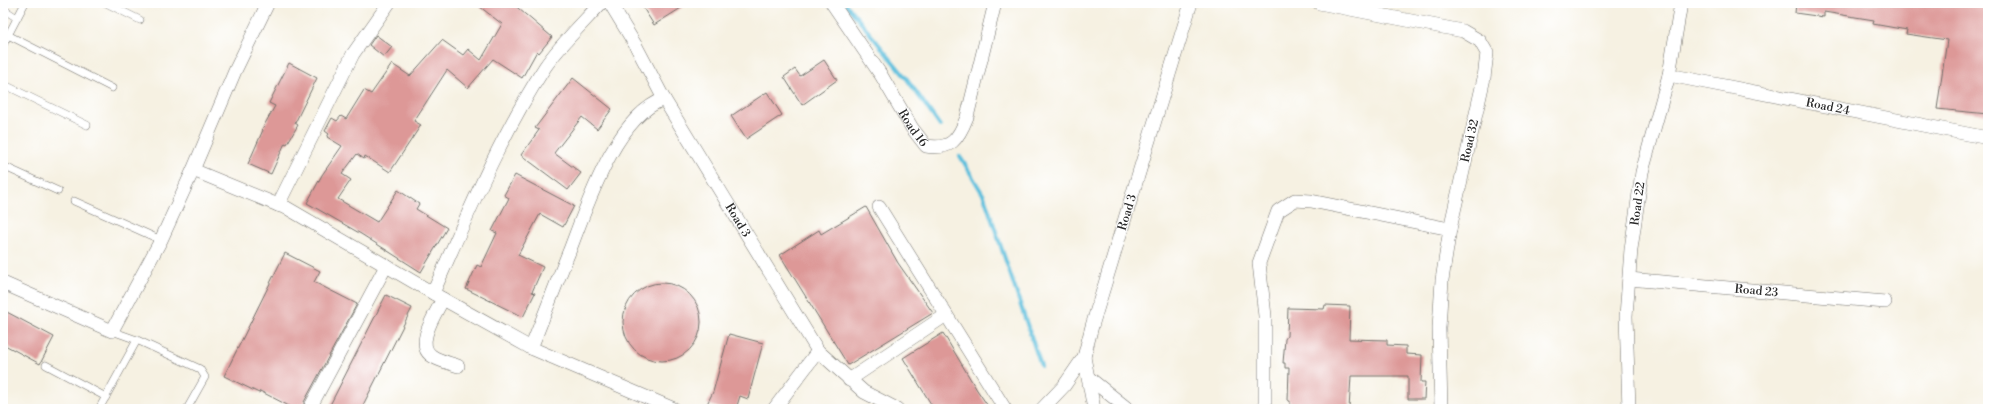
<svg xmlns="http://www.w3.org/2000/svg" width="1991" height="412" font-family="'Libre Bodoni',serif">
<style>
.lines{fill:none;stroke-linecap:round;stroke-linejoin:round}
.stream{stroke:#5fc0dd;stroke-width:4}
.building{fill:#dd9897}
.service-casing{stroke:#72706b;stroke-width:8}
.minor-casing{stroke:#72706b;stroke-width:14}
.service{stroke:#fff;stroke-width:7}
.minor{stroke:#fff;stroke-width:13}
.labels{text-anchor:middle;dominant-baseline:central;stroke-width:3;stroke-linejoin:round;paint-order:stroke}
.street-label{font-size:12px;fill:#2b2b2b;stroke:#fff}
</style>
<rect width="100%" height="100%" fill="#fff"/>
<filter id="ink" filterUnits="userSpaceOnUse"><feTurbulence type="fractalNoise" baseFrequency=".025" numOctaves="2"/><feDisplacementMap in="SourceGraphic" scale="8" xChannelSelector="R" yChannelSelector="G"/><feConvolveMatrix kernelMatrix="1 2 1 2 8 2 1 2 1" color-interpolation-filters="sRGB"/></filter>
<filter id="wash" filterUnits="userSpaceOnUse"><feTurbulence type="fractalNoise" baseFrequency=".012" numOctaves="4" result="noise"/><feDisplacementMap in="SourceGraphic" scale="16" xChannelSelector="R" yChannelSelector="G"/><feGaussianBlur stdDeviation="0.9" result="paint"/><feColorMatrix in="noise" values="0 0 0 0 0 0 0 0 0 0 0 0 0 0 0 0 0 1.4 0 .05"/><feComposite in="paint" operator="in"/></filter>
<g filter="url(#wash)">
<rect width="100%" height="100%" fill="#f6f1e2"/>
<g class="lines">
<!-- stream -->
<g class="stream">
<polyline points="845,3 907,79 940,126"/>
<polyline points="960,156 984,196 1041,366"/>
</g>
</g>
<g id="blocks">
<!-- building -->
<g class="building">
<polygon points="475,3 512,3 552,37 539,53 537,51 522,78 493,59 468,88 447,70 414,121 421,125 390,172 365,156 364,159 357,154 342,174 351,180 338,199 377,222 398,190 419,204 416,209 447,228 421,272 361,234 307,203 322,175 342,146 327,137 329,134 325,131 332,118 337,121 341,116 346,119 364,90 371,94 392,64 410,76 442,40 463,55 468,49 481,60 502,24"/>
<polygon points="640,3 689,3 654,25"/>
<polygon points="1796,3 1988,3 1988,114 1937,109 1947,40 1906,34 1907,30 1873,24 1874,20 1824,12 1824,17 1795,13"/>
<polygon points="376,35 392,47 384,57 369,45"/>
<polygon points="824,60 837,80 802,105 784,77 795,69 800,76"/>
<polygon points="289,63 317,78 295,123 298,125 287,144 285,143 271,174 248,164 263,130 262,129 275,106 269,103"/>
<polygon points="573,78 612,109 597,129 582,117 554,153 581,173 568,190 521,155 539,130 535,128"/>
<polygon points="767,92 782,115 746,139 731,116"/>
<polygon points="515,175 574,206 563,227 540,214 518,255 543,267 532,292 535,293 523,317 466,289 477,265 481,267 497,233 492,231 509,198 504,195"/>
<polygon points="866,207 898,263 933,313 848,365 780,255 819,230 821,234"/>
<polygon points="285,253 320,271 314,282 357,304 304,402 304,409 295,409 260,391 259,393 224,376"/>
<circle cx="662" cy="322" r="39"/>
<polygon points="386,295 412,308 361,409 328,409"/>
<polygon points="1325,305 1350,306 1349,339 1387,340 1387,345 1406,346 1406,354 1422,355 1421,382 1425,382 1424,399 1408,399 1408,376 1351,376 1349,409 1290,406 1290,401 1288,401 1289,368 1285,368 1285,363 1283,363 1285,339 1287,336 1288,308 1324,309"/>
<polygon points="3,310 54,337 40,364 3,344"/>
<polygon points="943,333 977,390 990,409 934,409 903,358"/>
<polygon points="729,334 763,343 748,399 740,396 736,409 722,409 707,404 713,392"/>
</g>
</g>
</g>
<g filter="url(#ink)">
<use href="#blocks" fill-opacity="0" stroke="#72706b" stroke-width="1"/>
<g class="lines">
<defs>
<g id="service">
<polyline points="106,3 140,20"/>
<polyline points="3,9 17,18"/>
<polyline points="8,35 112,88"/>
<polyline points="3,45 25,3"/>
<polyline points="3,84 87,125"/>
<polyline points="3,166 58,191"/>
<polyline points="74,201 161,240"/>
<polyline points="112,331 137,340 200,369 205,377 187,409"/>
<polyline points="46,365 106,397"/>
<polyline points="99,409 137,340"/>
</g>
<g id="minor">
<polyline points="389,3 353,54 278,205 287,208 443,299 531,348 674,409"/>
<path id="s1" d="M610,3l26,43 28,53 154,252 46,41 33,17"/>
<path id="s2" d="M832,3l49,72 31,53 14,18c25,4 32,-6 41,-29l28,-114"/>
<polyline points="1319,3 1463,31 1480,41 1487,53 1484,78 1450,229 1442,280 1439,328 1441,409"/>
<path id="s3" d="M1669,75l319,63"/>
<polyline points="193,170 278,205"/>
<polyline points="879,207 1005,409"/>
<path id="s4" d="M1629,279l256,23"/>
<polyline points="3,283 112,331 161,240 193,170 235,71 268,3"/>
<path d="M433,293c34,-77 66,-155 112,-226 14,-21 38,-44 56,-64"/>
<path d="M443,299c-7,14 -29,46 -11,57 7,5 18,7 26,10"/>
<path d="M531,348c13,-32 25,-64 38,-96 18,-46 46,-135 95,-153"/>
<polyline points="1084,357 1094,409"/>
<polyline points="1089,378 1128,409"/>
<polyline points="849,380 946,315"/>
<polyline points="311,406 386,266"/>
<polyline points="774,409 818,351"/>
<path id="s5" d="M1042,409l22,-23 20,-29 8,-31 99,-323"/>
<polyline points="1265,409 1265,316 1259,263 1278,211 1295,200 1311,201 1450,229"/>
<path id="s6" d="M1629,409l-3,-93 5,-67 11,-77 27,-97 12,-72"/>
</g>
</defs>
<!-- service casing -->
<use href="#service" class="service-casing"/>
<!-- minor casing -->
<use href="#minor" class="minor-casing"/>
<!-- service -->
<use href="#service" class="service"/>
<!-- minor -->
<use href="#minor" class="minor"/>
</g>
</g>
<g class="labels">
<!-- street labels -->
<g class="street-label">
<text stroke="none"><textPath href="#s3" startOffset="162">Road 24</textPath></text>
<text stroke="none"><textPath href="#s2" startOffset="149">Road 16</textPath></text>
<text transform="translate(1470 141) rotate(-77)">Road 32</text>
<text stroke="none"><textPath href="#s6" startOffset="206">Road 22</textPath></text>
<text stroke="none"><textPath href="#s5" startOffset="218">Road 3</textPath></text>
<text stroke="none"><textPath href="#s1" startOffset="252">Road 3</textPath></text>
<text stroke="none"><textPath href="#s4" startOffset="128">Road 23</textPath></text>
</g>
</g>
<!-- margin -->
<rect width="1991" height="412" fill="none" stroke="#fff" stroke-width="16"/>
</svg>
